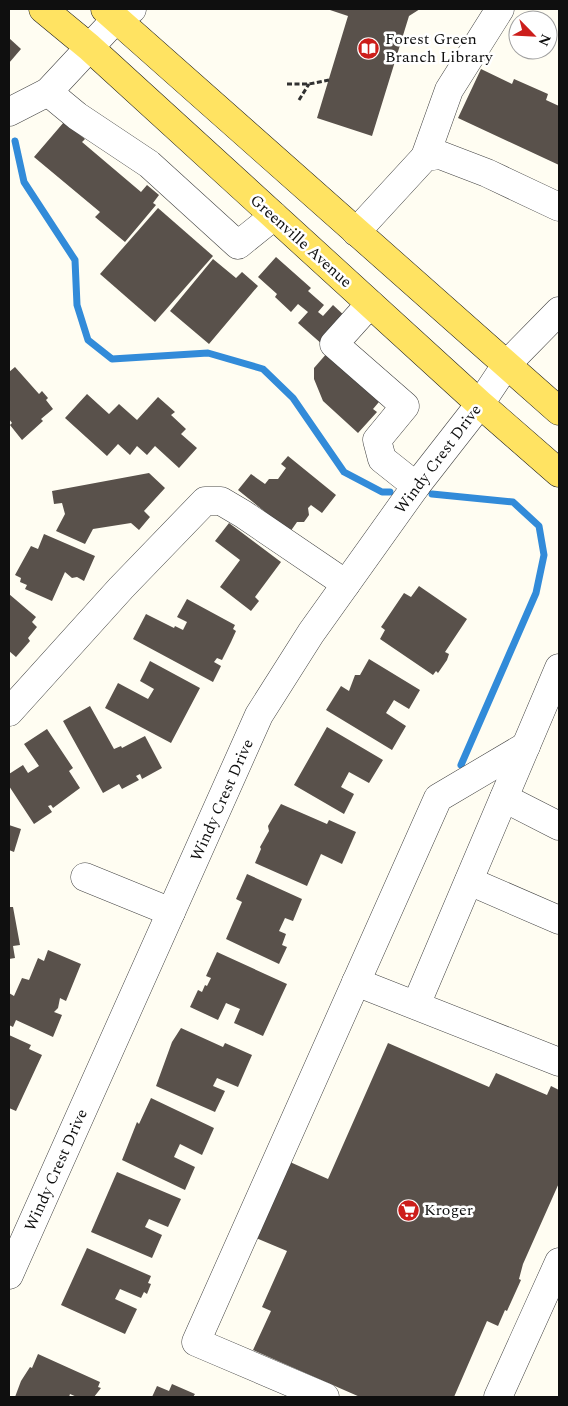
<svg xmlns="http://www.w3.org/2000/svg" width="568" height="1406" font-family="Spectral,serif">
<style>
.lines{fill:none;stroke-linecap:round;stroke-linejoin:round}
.stream{stroke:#328bd9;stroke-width:7}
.building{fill:#59514b}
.minor-casing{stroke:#424242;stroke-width:29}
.major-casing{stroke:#202020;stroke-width:29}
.path{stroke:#313131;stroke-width:3;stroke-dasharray:5 2.5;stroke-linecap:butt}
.minor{stroke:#fff;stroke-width:28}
.major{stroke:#ffe362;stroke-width:28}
.labels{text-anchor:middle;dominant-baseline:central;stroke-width:5;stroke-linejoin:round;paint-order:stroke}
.poi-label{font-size:16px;fill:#0f0f0f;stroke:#fff;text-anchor:start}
.street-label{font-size:16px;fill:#0f0f0f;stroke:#fff}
</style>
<rect width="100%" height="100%" fill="#fffdf2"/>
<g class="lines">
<!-- stream -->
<g class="stream">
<polyline points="15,141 24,182 75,260 77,305 88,340 112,359 208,353 263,369 293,398 344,472 382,492 390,492"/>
<polyline points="432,494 513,502 539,526 544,555 536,593 461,765"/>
</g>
</g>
<!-- building -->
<g class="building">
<polygon points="327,9 420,9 409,16 372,136 317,118 348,16"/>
<polygon points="9,38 21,49 9,63"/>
<polygon points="481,69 512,84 514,79 548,94 546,100 559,106 559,165 458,118"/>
<polygon points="64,122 85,139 82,142 141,192 147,185 159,195 153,203 156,205 125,242 95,217 100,212 34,157"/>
<polygon points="158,208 213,256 155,322 100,274"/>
<polygon points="276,257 311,288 308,291 324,305 318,312 323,316 333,305 347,318 323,345 298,323 308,312 298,304 291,312 275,297 277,294 258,277"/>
<polygon points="213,259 236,278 242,272 258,286 209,344 170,311"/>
<polygon points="328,352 384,396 373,409 377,412 358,433 323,401 314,379 314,368"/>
<polygon points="15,367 39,394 42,391 48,398 46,400 53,409 41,419 43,421 22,440 10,425 12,423 9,419 9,372"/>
<polygon points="87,394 109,414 119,404 137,420 158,397 175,412 171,415 186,429 181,434 197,448 179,468 155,446 147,455 137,446 130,455 118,444 107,456 65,418"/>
<polygon points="288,456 336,495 322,513 311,505 308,508 309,515 304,522 297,522 290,532 238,490 251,474 265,484 269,479 278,479 286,468 281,464"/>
<polygon points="149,473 165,488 144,511 150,517 139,530 131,523 93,529 85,544 56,531 65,514 62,503 54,504 52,491"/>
<polygon points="229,523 281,562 255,597 259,601 251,611 220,587 240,560 215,541"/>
<polygon points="44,534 95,556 84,581 77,577 72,578 65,572 52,601 25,589 27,585 20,582 21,578 15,575 31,546 38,549"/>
<polygon points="419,586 467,619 445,652 449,654 447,660 438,673 436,671 433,675 380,639 385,630 381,627 404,593 411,597"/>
<polygon points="9,594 36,617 32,622 37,627 28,638 30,641 16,657 9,651"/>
<polygon points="187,599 235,625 233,629 236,631 231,642 222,660 217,658 214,662 221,666 213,682 133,639 146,614 174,628 175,626 183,630 187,622 177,617"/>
<polygon points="369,659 420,690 409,709 394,700 386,713 406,726 392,750 326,710 341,686 349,691 355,675 360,675"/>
<polygon points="150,661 200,688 171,743 105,708 118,683 148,699 154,689 140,681"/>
<polygon points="90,706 114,749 121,746 122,748 145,736 162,768 142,779 140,774 136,776 139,780 122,789 119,784 103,793 63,721"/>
<polygon points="327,727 383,760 369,783 349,772 341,787 354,794 344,814 294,785"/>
<polygon points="47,729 73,768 69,771 80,788 53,808 51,805 48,806 52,812 34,824 9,786 9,774 23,765 28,773 39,766 24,744"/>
<polygon points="281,804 327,824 329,820 356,832 342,864 321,854 307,886 255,863 261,849 260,847 269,831 268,826"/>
<polygon points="9,825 21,829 14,852 9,850"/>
<polygon points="247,874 302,899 293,921 285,918 279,931 286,934 282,945 287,947 279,964 226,939 242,902 236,899"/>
<polygon points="9,907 13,907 20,945 13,946 15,958 9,959"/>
<polygon points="48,950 81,964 66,1001 60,998 58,1008 54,1012 62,1015 53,1037 16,1020 13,1027 9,1025 9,993 14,996 22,978 29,980 38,958 44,961"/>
<polygon points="217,952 287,984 263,1036 234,1023 240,1009 226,1003 218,1020 190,1007 198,990 202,992 205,985 207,986 211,978 206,976"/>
<polygon points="181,1028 223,1047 225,1043 252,1055 238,1087 217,1078 213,1086 225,1091 215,1112 156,1086 172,1042"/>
<polygon points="9,1035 31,1045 29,1049 42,1055 16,1111 9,1108"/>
<polygon points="388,1043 489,1087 496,1073 547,1095 551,1086 559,1090 559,1183 523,1264 519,1279 521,1280 507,1311 505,1310 498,1326 487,1321 454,1397 360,1397 253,1350 271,1311 262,1307 287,1251 256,1238 290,1162 328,1179"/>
<polygon points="151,1098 214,1128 202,1155 180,1144 174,1157 195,1167 185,1190 122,1160 137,1122 139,1124"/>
<polygon points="117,1172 181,1199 168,1227 149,1219 145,1227 162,1235 152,1258 91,1232"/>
<polygon points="87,1248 151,1276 148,1283 151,1284 147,1294 144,1292 141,1298 120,1289 115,1299 137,1309 125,1334 61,1305"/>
<polygon points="38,1354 100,1382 98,1387 101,1388 94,1397 77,1397 70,1394 69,1397 15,1397 21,1381 30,1367 32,1368"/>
<polygon points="172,1384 195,1394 193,1397 152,1397 157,1386 169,1391"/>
</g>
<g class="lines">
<defs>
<g id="minor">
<polyline points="48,92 77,116 149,164 238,245 274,216"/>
<polyline points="9,112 48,92 116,19 132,9"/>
<polyline points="425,157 449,90 500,9"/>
<polyline points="356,232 425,157 440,155 487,173 559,207"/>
<polyline points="370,304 334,344 405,406 377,440 382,459 416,486"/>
<polyline points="9,712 121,588 205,501 221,501 243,514 346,584"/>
<polyline points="504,798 559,826"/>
<polyline points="85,877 171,912"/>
<polyline points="469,881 559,920"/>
<polyline points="356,982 559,1062"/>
<polyline points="416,1005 559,668"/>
<polyline points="9,1275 259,715 311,633 416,486 480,404 506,365 559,311"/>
<polyline points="325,1397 196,1342 438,798 526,746"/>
<polyline points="498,1397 559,1262"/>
</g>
<g id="major">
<polyline points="43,9 89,47 480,404 559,473"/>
<polyline points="105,9 559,411"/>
</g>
</defs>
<!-- minor casing -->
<use href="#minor" class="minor-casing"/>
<!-- major casing -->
<use href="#major" class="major-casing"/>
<!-- path -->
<g class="path">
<polyline points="287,84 309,84 329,80"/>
<polyline points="299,100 309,84"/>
</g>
<!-- minor -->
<use href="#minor" class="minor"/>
<!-- major -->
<use href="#major" class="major"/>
</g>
<!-- icons -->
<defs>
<symbol id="library-disc" viewBox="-11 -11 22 22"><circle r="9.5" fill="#cc1e1b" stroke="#fff"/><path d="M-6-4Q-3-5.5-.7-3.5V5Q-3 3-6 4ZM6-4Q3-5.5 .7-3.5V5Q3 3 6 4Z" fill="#fff"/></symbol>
<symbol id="supermarket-disc" viewBox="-11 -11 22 22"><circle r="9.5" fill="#cc1e1b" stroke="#fff"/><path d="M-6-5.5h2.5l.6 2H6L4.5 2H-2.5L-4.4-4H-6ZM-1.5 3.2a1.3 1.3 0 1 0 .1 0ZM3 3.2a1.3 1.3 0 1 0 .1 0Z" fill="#fff"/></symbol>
</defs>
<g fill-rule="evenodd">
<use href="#library-disc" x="356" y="36" width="25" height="25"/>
<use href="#supermarket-disc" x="396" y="1198" width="25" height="25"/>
</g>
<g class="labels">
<!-- poi labels -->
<g class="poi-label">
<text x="385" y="39">Forest Green<tspan x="385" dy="18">Branch Library</tspan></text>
<text x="424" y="1210">Kroger</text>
</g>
<!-- street labels -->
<g class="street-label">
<text transform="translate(301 241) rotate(42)">Greenville Avenue</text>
<text transform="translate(438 459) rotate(-53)">Windy Crest Drive</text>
<text transform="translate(222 800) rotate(-66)">Windy Crest Drive</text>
<text transform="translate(56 1170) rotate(-66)">Windy Crest Drive</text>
</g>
</g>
<!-- border -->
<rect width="568" height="1406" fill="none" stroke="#0f0f0f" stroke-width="20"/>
<!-- north arrow -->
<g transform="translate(533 35) rotate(114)"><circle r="24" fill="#ffffff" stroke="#9f9f9f"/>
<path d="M0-4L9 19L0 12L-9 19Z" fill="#cc1e1b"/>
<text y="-8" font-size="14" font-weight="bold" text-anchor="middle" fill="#0f0f0f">N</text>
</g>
</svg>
